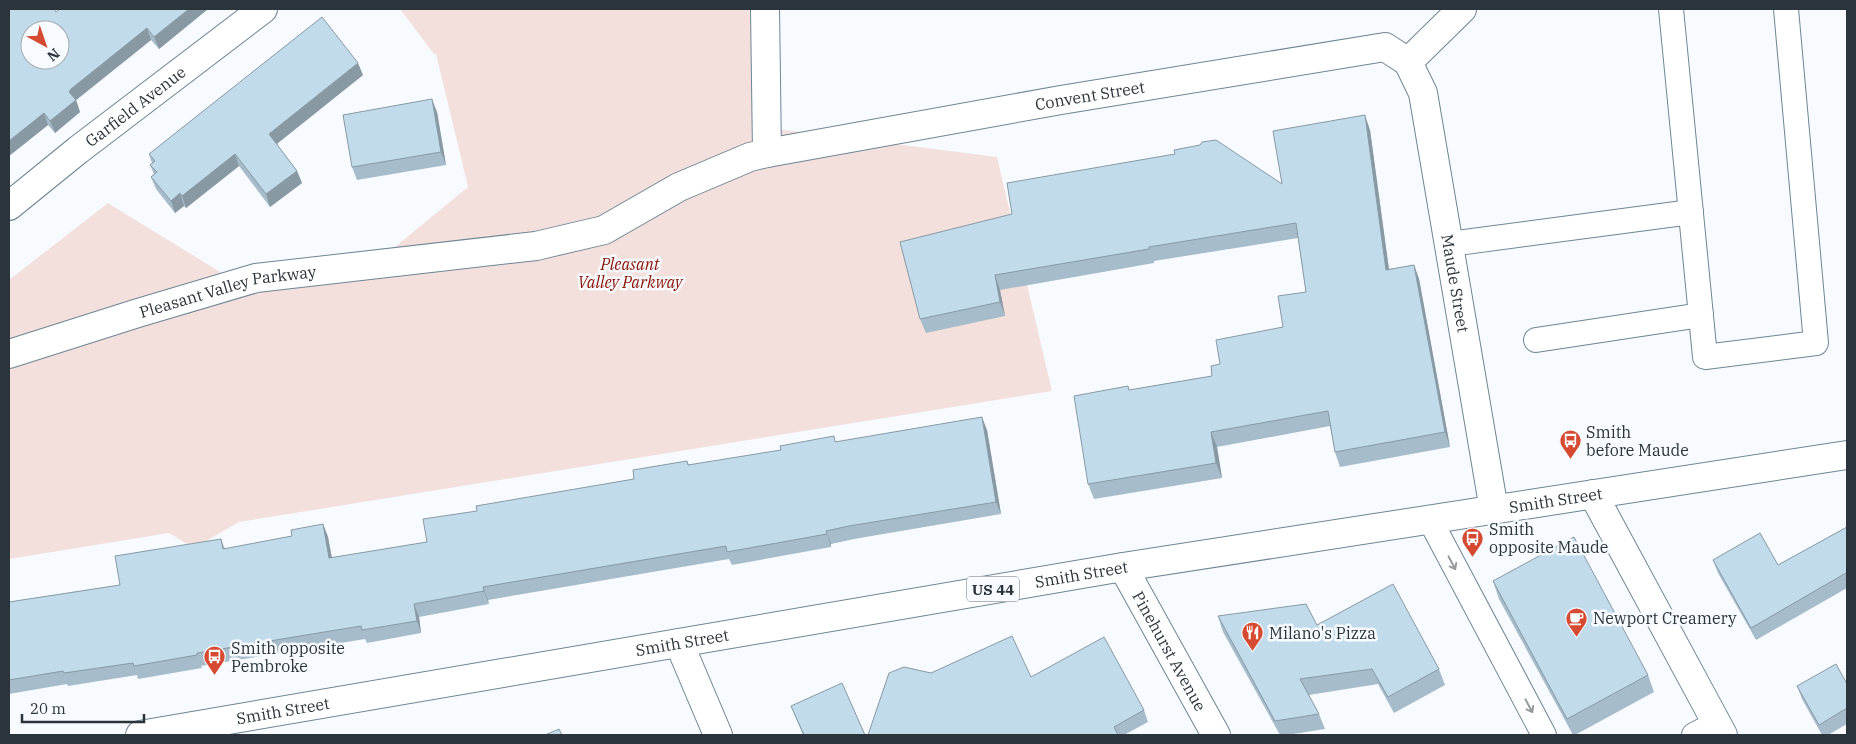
<svg xmlns="http://www.w3.org/2000/svg" width="1856" height="744" font-family="'IBM Plex Serif',serif">
<style>
.green{fill:#f3e0dc}
.lines{fill:none;stroke-linecap:round;stroke-linejoin:round}
.lane-casing{stroke:#6e8594;stroke-width:26}
.street-casing{stroke:#6e8594;stroke-width:30}
.secondary-casing{stroke:#6e8594;stroke-width:30}
.primary-casing{stroke:#6e8594;stroke-width:30}
.lane{stroke:#fff;stroke-width:24}
.street{stroke:#fff;stroke-width:28}
.secondary{stroke:#fff;stroke-width:28}
.primary{stroke:#fff;stroke-width:28}
.wall{fill:#a7bcca}
.shaded-wall{fill:#8899a4}
.building{fill:#c2dbeb;stroke:#8899a4;fill-rule:evenodd}
.oneway{stroke:#949a9c}
.labels{text-anchor:middle;dominant-baseline:central;stroke-width:5;stroke-linejoin:round;paint-order:stroke}
.shield{fill:#f7fbff;stroke:#687075;stroke-width:1}
.shield-label{font-size:15px;font-weight:bold;fill:#2a343a}
.street-label{font-size:16px;fill:#2a343a;stroke:#f7fbff}
.park-label{font-size:16px;font-style:italic;fill:#8c1100;stroke:#f7fbff}
.poi-label{font-size:16px;fill:#2a343a;stroke:#f7fbff;text-anchor:start}
</style>
<rect width="100%" height="100%" fill="#f7fbff"/>
<!-- green -->
<polygon class="green" points="400,9 769,9 769,128 997,157 1052,391 239,522 194,548 169,533 9,559 9,280 108,203 238,283 373,265 468,187 436,54 434,54"/>
<g class="lines">
<defs>
<g id="lane">
<polyline points="1671,9 1705,357 1816,343 1786,9"/>
<polyline points="1450,244 1691,212"/>
<polyline points="1536,340 1701,315"/>
<polyline points="1430,520 1544,735"/>
<polyline points="1694,735 1717,723"/>
</g>
<g id="street">
<polyline points="1408,62 1462,9"/>
<path id="s1" d="M767,153l294,-53 324,-53 23,15 15,31 71,417"/>
<path id="s2" d="M9,206l69,-56 185,-141"/>
<polyline points="1593,494 1723,735"/>
<path id="s3" d="M1123,567l93,168"/>
<polyline points="679,643 718,735"/>
</g>
<g id="secondary">
<path id="s4" d="M9,354l129,-41 118,-35 280,-32 68,-16 75,-43 71,-30 17,-4 -2,-144"/>
</g>
<g id="primary">
<path id="s5" d="M140,735l983,-168 724,-112"/>
</g>
</defs>
<!-- lane casing -->
<use href="#lane" class="lane-casing"/>
<!-- street casing -->
<use href="#street" class="street-casing"/>
<!-- secondary casing -->
<use href="#secondary" class="secondary-casing"/>
<!-- primary casing -->
<use href="#primary" class="primary-casing"/>
<!-- lane -->
<use href="#lane" class="lane"/>
<!-- street -->
<use href="#street" class="street"/>
<!-- secondary -->
<use href="#secondary" class="secondary"/>
<!-- primary -->
<use href="#primary" class="primary"/>
</g>
<!-- wall -->
<g class="wall">
<polygon points="9,9 56,12 60,9 208,9 159,49 151,40 76,100 80,112 55,133 48,125 9,156"/>
<polygon points="363,75 277,144 297,171 302,183 270,207 239,166 186,208 184,206 175,213 156,189 151,177 154,174 150,165 152,163 149,154"/>
<polygon points="437,112 446,165 357,180 352,167"/>
<polygon points="1370,130 1389,269 1414,265 1419,279 1450,447 1340,467 1335,452 1330,426 1217,447 1222,478 1094,499 1088,484 1128,386 1129,390 1212,376 1220,364 1283,327 1306,292 1298,238 1154,261 1154,263 1000,290 1005,316 926,333 920,319 900,242 1282,184"/>
<polygon points="987,430 1001,514 854,539 831,544 831,547 732,565 729,559 488,600 489,604 419,617 421,633 367,643 365,639 201,666 202,668 138,679 137,675 68,686 67,684 9,694 9,602 120,585 221,539 225,549 292,536 323,524 328,537 332,558 427,542 477,511 634,479 687,461 689,465 836,442"/>
<polygon points="1847,527 1847,588 1756,640 1718,573 1713,560 1778,565"/>
<polygon points="1493,581 1648,675 1654,692 1575,735 1573,735 1499,599"/>
<polygon points="1218,616 1317,625 1439,669 1445,685 1394,713 1378,684 1309,695 1319,714 1325,729 1287,735 1280,735 1223,632"/>
<polygon points="931,673 1031,677 1144,710 1148,722 1124,735 868,735"/>
<polygon points="1847,684 1847,724 1828,735 1822,735 1802,699 1797,686"/>
<polygon points="791,706 865,735 803,735"/>
</g>
<!-- shaded-wall -->
<g class="shaded-wall">
<polygon points="189,9 208,9 159,49 154,37"/>
<polygon points="147,28 151,40 75,101 76,100 80,112 55,133 50,121 71,89"/>
<polygon points="358,63 363,75 274,146 269,134"/>
<polygon points="432,99 437,112 446,165 441,152"/>
<polygon points="44,113 48,125 9,156 9,141"/>
<polygon points="1365,115 1370,130 1391,285 1386,270"/>
<polygon points="235,154 239,166 186,208 182,196"/>
<polygon points="297,171 302,183 270,207 266,194"/>
<polygon points="180,193 184,206 175,213 171,201"/>
<polygon points="1414,265 1419,279 1450,447 1445,432"/>
<polygon points="995,275 1000,290 1005,316 1000,302"/>
<polygon points="982,417 987,430 1001,514 996,502"/>
<polygon points="1211,432 1217,447 1222,478 1216,463"/>
<polygon points="323,524 328,537 334,571 329,558"/>
<polygon points="826,531 831,544 831,547 827,534"/>
<polygon points="483,587 488,600 489,604 484,591"/>
<polygon points="414,604 419,617 421,633 417,621"/>
</g>
<!-- building -->
<g class="building">
<path d="M9,9h45l2,3 4,-3h129l-35,28 -7,-9 -76,61 -2,3 7,8 -26,21 -6,-8 -35,28zM30,30h30v30h-30z"/>
<polygon points="322,17 358,63 269,134 297,171 266,194 235,154 182,196 180,193 171,201 151,177 157,172 150,165 155,161 149,154"/>
<polygon points="432,99 441,152 352,167 343,115"/>
<polygon points="1365,115 1386,270 1414,265 1445,432 1335,452 1328,411 1211,432 1216,463 1088,484 1074,396 1128,386 1129,390 1212,376 1211,366 1220,364 1216,340 1283,327 1278,296 1306,292 1296,223 1149,247 1149,249 995,275 1000,302 920,319 900,242 1012,214 1007,183 1175,154 1174,150 1200,145 1202,142 1216,140 1282,184 1273,131"/>
<polygon points="982,417 996,502 849,526 826,531 827,534 727,552 726,546 483,587 484,591 414,604 417,621 362,630 361,626 197,653 197,655 134,666 133,663 64,673 63,671 9,680 9,602 120,585 115,556 221,539 223,549 292,536 291,530 323,524 329,558 427,542 423,519 477,511 476,506 634,479 633,470 687,461 688,465 781,450 780,446 834,436 835,442"/>
<polygon points="1847,527 1847,575 1846,573 1751,628 1713,560 1760,533 1778,565"/>
<polygon points="1574,537 1648,675 1567,719 1493,581"/>
<polygon points="1393,584 1439,669 1388,697 1372,669 1300,679 1319,714 1275,721 1218,616 1306,604 1317,625"/>
<polygon points="1012,636 1031,677 1104,637 1144,710 1114,727 1118,735 868,735 889,673 904,667 931,673"/>
<polygon points="1836,664 1847,684 1847,708 1819,725 1797,686"/>
<polygon points="842,683 865,735 804,735 791,706"/>
<polygon points="559,729 562,735 545,735"/>
</g>
<!-- one-way arrows -->
<defs><path id="oneway-shaft" d="M-6 0H5M1.5-3L5.5 0L1.5 3" fill="none" stroke-width="1.6" stroke-linecap="round" stroke-linejoin="round" transform="scale(1.25)"/></defs>
<g class="oneway">
<use href="#oneway-shaft" transform="translate(1452 563) rotate(62)"/>
<use href="#oneway-shaft" transform="translate(1529 706) rotate(62)"/>
</g>
<!-- icons -->
<defs>
<symbol id="bus-pin" viewBox="-11 -11 22 30"><path d="M0 17L-7.5 6A9.5 9.5 0 1 1 7.5 6Z" fill="#d64a32" stroke="#f7fbff"/><path d="M-5-6H5V4H4V6H2V4H-2V6H-4V4H-5ZM-3.5-4V0h7V-4ZM-3.5 1.2v1.5H-2V1.2ZM2 1.2v1.5H3.5V1.2Z" fill="#fff"/></symbol>
<symbol id="cafe-pin" viewBox="-11 -11 22 30"><path d="M0 17L-7.5 6A9.5 9.5 0 1 1 7.5 6Z" fill="#d64a32" stroke="#f7fbff"/><path d="M-5.5-4.5H6V0H3Q3 3.5 0 3.5H-2.5Q-5.5 3.5-5.5 0ZM3-3.2v2h1.7v-2ZM-6 4.5H4V6H-6Z" fill="#fff"/></symbol>
<symbol id="restaurant-pin" viewBox="-11 -11 22 30"><path d="M0 17L-7.5 6A9.5 9.5 0 1 1 7.5 6Z" fill="#d64a32" stroke="#f7fbff"/><path d="M-5-6h1v4h1v-4h1v4h1v-4h1v5L-1.5 .5V6h-2V.5L-5-1ZM5-6V6H3V1.5H1.5Q1.5-4 5-6Z" fill="#fff"/></symbol>
</defs>
<g fill-rule="evenodd">
<use href="#bus-pin" x="1558" y="428" width="25" height="34"/>
<use href="#bus-pin" x="1460" y="526" width="25" height="34"/>
<use href="#cafe-pin" x="1564" y="606" width="25" height="34"/>
<use href="#restaurant-pin" x="1240" y="620" width="25" height="34"/>
<use href="#bus-pin" x="202" y="644" width="25" height="34"/>
</g>
<g class="labels">
<!-- shield labels -->
<rect class="shield" x="967" y="576.5" width="52" height="25" rx="4"/>
<g class="shield-label">
<text x="993" y="589">US 44</text>
</g>
<!-- street labels -->
<g class="street-label">
<text stroke="none"><textPath href="#s1" startOffset="328">Convent Street</textPath></text>
<text stroke="none"><textPath href="#s2" startOffset="161">Garfield Avenue</textPath></text>
<text stroke="none"><textPath href="#s1" startOffset="882">Maude Street</textPath></text>
<text stroke="none"><textPath href="#s4" startOffset="228">Pleasant Valley Parkway</textPath></text>
<text stroke="none"><textPath href="#s5" startOffset="1435">Smith Street</textPath></text>
<text stroke="none"><textPath href="#s5" startOffset="955">Smith Street</textPath></text>
<text stroke="none"><textPath href="#s5" startOffset="550">Smith Street</textPath></text>
<text stroke="none"><textPath href="#s3" startOffset="96">Pinehurst Avenue</textPath></text>
<text stroke="none"><textPath href="#s5" startOffset="145">Smith Street</textPath></text>
</g>
<!-- park labels -->
<g class="park-label">
<text x="630" y="264">Pleasant<tspan x="630" dy="18">Valley Parkway</tspan></text>
</g>
<!-- poi labels -->
<g class="poi-label">
<text x="1586" y="432">Smith<tspan x="1586" dy="18">before Maude</tspan></text>
<text x="1489" y="529">Smith<tspan x="1489" dy="18">opposite Maude</tspan></text>
<text x="1593" y="618">Newport Creamery</text>
<text x="1269" y="633">Milano's Pizza</text>
<text x="231" y="648">Smith opposite<tspan x="231" dy="18">Pembroke</tspan></text>
</g>
</g>
<!-- border -->
<rect width="1856" height="744" fill="none" stroke="#2a343a" stroke-width="20"/>
<!-- north arrow -->
<g transform="translate(45 45) rotate(140)"><circle r="24" fill="#f7fbff" stroke="#a5abb0"/>
<path d="M0-4L9 19L0 12L-9 19Z" fill="#d64a32"/>
<text y="-8" font-size="14" font-weight="bold" text-anchor="middle" fill="#2a343a">N</text>
</g>
<!-- scale -->
<path d="M22 714v8h122v-8" fill="none" stroke="#2a343a" stroke-width="2.5"/>
<text x="30" y="714" font-size="15" fill="#2a343a" stroke="#f7fbff" stroke-width="4" paint-order="stroke">20 m</text>
</svg>
